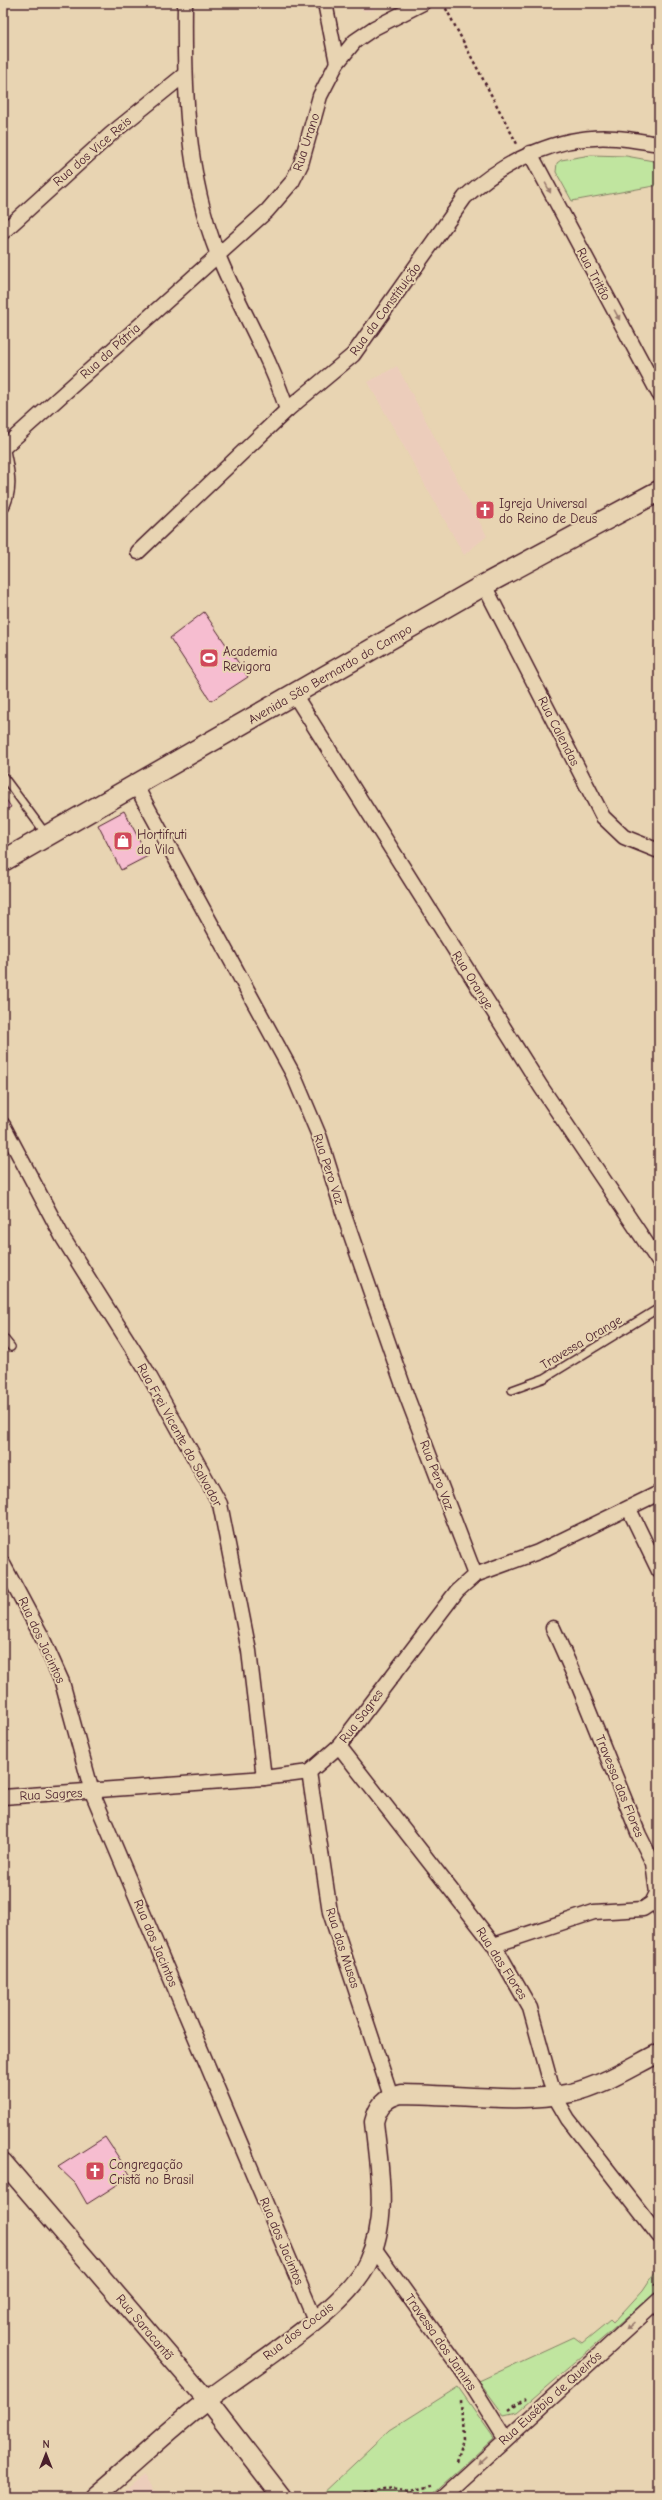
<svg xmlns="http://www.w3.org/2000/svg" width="662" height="2500" font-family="'Comic Neue',sans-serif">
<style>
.built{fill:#eccdbb}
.green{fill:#c0e59f;stroke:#858265}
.building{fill:#f6bdd0;stroke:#4a1f2b}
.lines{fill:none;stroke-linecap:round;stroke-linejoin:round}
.service-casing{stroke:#4a1f2b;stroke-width:10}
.minor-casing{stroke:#4a1f2b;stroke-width:17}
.tertiary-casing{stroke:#4a1f2b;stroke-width:21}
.secondary-casing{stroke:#4a1f2b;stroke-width:23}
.path{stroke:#4a1f2b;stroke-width:2.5;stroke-dasharray:3 3;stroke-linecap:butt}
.service{stroke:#e8d4b2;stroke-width:7}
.minor{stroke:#e8d4b2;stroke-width:14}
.tertiary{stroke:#e8d4b2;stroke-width:18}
.secondary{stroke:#e8d4b2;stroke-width:20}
.oneway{fill:#997a6e}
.labels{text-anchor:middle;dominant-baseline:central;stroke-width:4;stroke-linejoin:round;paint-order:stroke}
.street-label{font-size:13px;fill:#4a1f2b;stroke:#e8d4b2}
.poi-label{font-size:13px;fill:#4a1f2b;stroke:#e8d4b2;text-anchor:start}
</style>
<rect width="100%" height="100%" fill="#e8d4b2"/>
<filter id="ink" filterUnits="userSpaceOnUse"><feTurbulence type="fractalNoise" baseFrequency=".025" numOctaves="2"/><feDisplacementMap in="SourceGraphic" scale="8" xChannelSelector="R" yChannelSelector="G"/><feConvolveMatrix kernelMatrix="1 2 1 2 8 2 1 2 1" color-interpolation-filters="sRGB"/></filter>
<g filter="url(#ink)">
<!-- built -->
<g class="built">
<polygon points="348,3 385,3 374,10 365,11"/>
<polygon points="397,366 487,536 464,555 368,382"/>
<polygon points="143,2475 160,2497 118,2497"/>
</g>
<!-- green -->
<g class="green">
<polygon points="591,155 626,156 659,162 659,185 572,201 556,172 557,163 561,160"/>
<polygon points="659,2266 659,2290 517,2412 504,2415 479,2381 574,2337 582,2343 610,2320 613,2323 643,2290"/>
<polygon points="458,2387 494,2438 429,2497 319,2497 390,2430"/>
</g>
<!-- building -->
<g class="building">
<polygon points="204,612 248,677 211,701 170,638"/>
<polygon points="3,795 11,807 3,812"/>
<polygon points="124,811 148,856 121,870 98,825"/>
<polygon points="105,2137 131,2176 87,2204 75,2183 58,2167"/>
</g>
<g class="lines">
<defs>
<g id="service">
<path d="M3,511c13,-21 7,-41 2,-65"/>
<polyline points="3,776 46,834"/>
<polyline points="3,1337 11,1347"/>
<polyline points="512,1390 545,1378 659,1308"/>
<polyline points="652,1903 659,1915"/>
</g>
<g id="minor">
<path d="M185,3c-1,84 1,172 33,252 21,52 52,101 69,155"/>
<polyline points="325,3 337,63"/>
<polyline points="530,153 659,394"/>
<polyline points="3,232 111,134 184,75"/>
<polyline points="3,448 267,211 292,182 301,164 320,96 337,63 355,41 374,28 423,3"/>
<path d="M138,552l149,-142 66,-55 112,-158c39,-36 97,-64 151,-59 15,1 29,4 43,6"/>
<polyline points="484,585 603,817 624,837 659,851"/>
<polyline points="294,694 541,1087 659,1262"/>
<polyline points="136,786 293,1074 320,1138 343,1212 407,1397 475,1575"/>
<polyline points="3,1125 63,1238 146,1370 220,1504 249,1651 264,1778"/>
<polyline points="629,1509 659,1571"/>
<polyline points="3,1564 41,1635 62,1682 92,1792 315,2320"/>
<polyline points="339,1746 494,1945 530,2008 554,2095 568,2119 659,2236"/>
<polyline points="309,1772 330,1912 391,2096"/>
<polyline points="3,1797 264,1778 309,1772 339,1746 457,1591 475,1575 538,1552 659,1493"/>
<polyline points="494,1945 594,1912 643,1909 652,1903 657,1893 653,1863 639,1835 578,1684 553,1628"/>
<polyline points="374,2248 466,2376 505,2438"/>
<polyline points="443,2497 659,2300"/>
</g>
<g id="tertiary">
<polyline points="3,2162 207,2400 282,2497"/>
<path d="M94,2497c39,-32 75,-68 115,-98 42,-33 138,-90 159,-137 21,-45 11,-92 6,-140 4,-16 10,-24 27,-28 54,0 118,10 170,-1 31,-7 60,-26 88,-40"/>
</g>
<polyline id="secondary" points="3,861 484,585 659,491"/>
</defs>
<!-- service casing -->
<use href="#service" class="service-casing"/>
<!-- minor casing -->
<use href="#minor" class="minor-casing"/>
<!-- tertiary casing -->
<use href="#tertiary" class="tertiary-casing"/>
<!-- secondary casing -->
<use href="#secondary" class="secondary-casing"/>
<!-- path -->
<g class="path">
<polyline points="443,3 517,144"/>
<polyline points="654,2285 659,2281"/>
<polyline points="509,2410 525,2399"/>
<polyline points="456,2462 463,2439 461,2400"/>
<polyline points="407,2491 432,2485"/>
<path d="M353,2497c21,-6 38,-11 60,-4l1,4"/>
</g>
<!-- service -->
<use href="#service" class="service"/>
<!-- minor -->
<use href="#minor" class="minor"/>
<!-- tertiary -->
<use href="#tertiary" class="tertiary"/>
<!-- secondary -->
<use href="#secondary" class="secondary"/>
</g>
<!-- one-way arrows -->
<defs><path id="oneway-solid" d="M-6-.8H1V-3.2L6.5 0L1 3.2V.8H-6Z"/></defs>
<g class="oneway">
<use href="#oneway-solid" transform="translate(548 188) rotate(62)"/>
<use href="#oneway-solid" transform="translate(617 315) rotate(62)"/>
<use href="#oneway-solid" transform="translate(630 2326) rotate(138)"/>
<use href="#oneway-solid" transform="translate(482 2460) rotate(137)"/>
</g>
</g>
<!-- icons -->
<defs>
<symbol id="church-square" viewBox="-11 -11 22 22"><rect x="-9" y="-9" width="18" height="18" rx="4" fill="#d1495b" stroke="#e8d4b2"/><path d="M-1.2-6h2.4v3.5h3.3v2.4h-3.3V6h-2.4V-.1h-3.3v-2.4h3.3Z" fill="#fff"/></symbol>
<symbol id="stadium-square" viewBox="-11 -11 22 22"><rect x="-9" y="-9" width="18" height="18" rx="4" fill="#d1495b" stroke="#e8d4b2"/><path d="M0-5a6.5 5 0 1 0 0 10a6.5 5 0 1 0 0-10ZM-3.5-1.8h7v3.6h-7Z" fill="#fff"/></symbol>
<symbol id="shop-square" viewBox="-11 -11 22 22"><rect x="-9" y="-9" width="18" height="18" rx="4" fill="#d1495b" stroke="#e8d4b2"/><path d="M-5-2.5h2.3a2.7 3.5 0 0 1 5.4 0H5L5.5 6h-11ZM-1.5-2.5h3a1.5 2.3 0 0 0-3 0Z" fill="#fff"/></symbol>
</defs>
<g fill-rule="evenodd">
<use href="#church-square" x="474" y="499" width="22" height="22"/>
<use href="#stadium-square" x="198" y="647" width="22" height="22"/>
<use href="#shop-square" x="112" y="830" width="22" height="22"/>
<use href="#church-square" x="84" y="2160" width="22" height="22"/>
</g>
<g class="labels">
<!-- street labels -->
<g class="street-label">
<text transform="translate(306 142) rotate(-72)">Rua Urano</text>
<text transform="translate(92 151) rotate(-41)">Rua dos Vice Reis</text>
<text transform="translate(594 274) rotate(62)">Rua Tritão</text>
<text transform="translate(385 309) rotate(-54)">Rua da Constituição</text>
<text transform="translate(110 351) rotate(-42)">Rua da Pátria</text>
<text transform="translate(330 674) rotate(-30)">Avenida São Bernardo do Campo</text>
<text transform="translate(559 731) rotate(63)">Rua Calendas</text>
<text transform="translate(473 980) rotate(58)">Rua Orange</text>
<text transform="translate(329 1169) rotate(72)">Rua Pero Vaz</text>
<text transform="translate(581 1342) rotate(-31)">Travessa Orange</text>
<text transform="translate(180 1435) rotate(61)">Rua Frei Vicente do Salvador</text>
<text transform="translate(437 1475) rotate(69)">Rua Pero Vaz</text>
<text transform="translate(42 1640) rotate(65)">Rua dos Jacintos</text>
<text transform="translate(361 1716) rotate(-53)">Rua Sagres</text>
<text transform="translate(620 1786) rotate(68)">Travessa das Flores</text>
<text transform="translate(51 1794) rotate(-3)">Rua Sagres</text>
<text transform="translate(156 1943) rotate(67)">Rua dos Jacintos</text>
<text transform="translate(343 1948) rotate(72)">Rua das Musas</text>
<text transform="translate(502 1963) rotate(57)">Rua das Flores</text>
<text transform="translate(282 2241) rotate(67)">Rua dos Jacintos</text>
<text transform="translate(145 2327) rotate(50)">Rua Saracantã</text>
<text transform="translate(298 2331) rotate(-38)">Rua dos Cocais</text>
<text transform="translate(441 2342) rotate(55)">Travessa dos Jamins</text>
<text transform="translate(550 2398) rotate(-42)">Rua Eusébio de Queirós</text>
</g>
<!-- poi labels -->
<g class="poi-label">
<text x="499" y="503">Igreja Universal<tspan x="499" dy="15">do Reino de Deus</tspan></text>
<text x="223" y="651">Academia<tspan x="223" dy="15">Revigora</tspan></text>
<text x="137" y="834">Hortifruti<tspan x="137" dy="15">da Vila</tspan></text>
<text x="109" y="2164">Congregação<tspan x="109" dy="15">Cristã no Brasil</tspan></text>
</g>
</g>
<!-- margin -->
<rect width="662" height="2500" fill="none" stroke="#e8d4b2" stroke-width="16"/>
<rect x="8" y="8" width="646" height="2484" fill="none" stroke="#4a1f2b" stroke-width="1.5" filter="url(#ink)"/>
<!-- north arrow -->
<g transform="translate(46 2454)" stroke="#e8d4b2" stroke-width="3" paint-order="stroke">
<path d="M0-3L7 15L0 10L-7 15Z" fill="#4a1f2b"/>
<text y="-6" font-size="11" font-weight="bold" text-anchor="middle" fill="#4a1f2b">N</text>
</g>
</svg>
